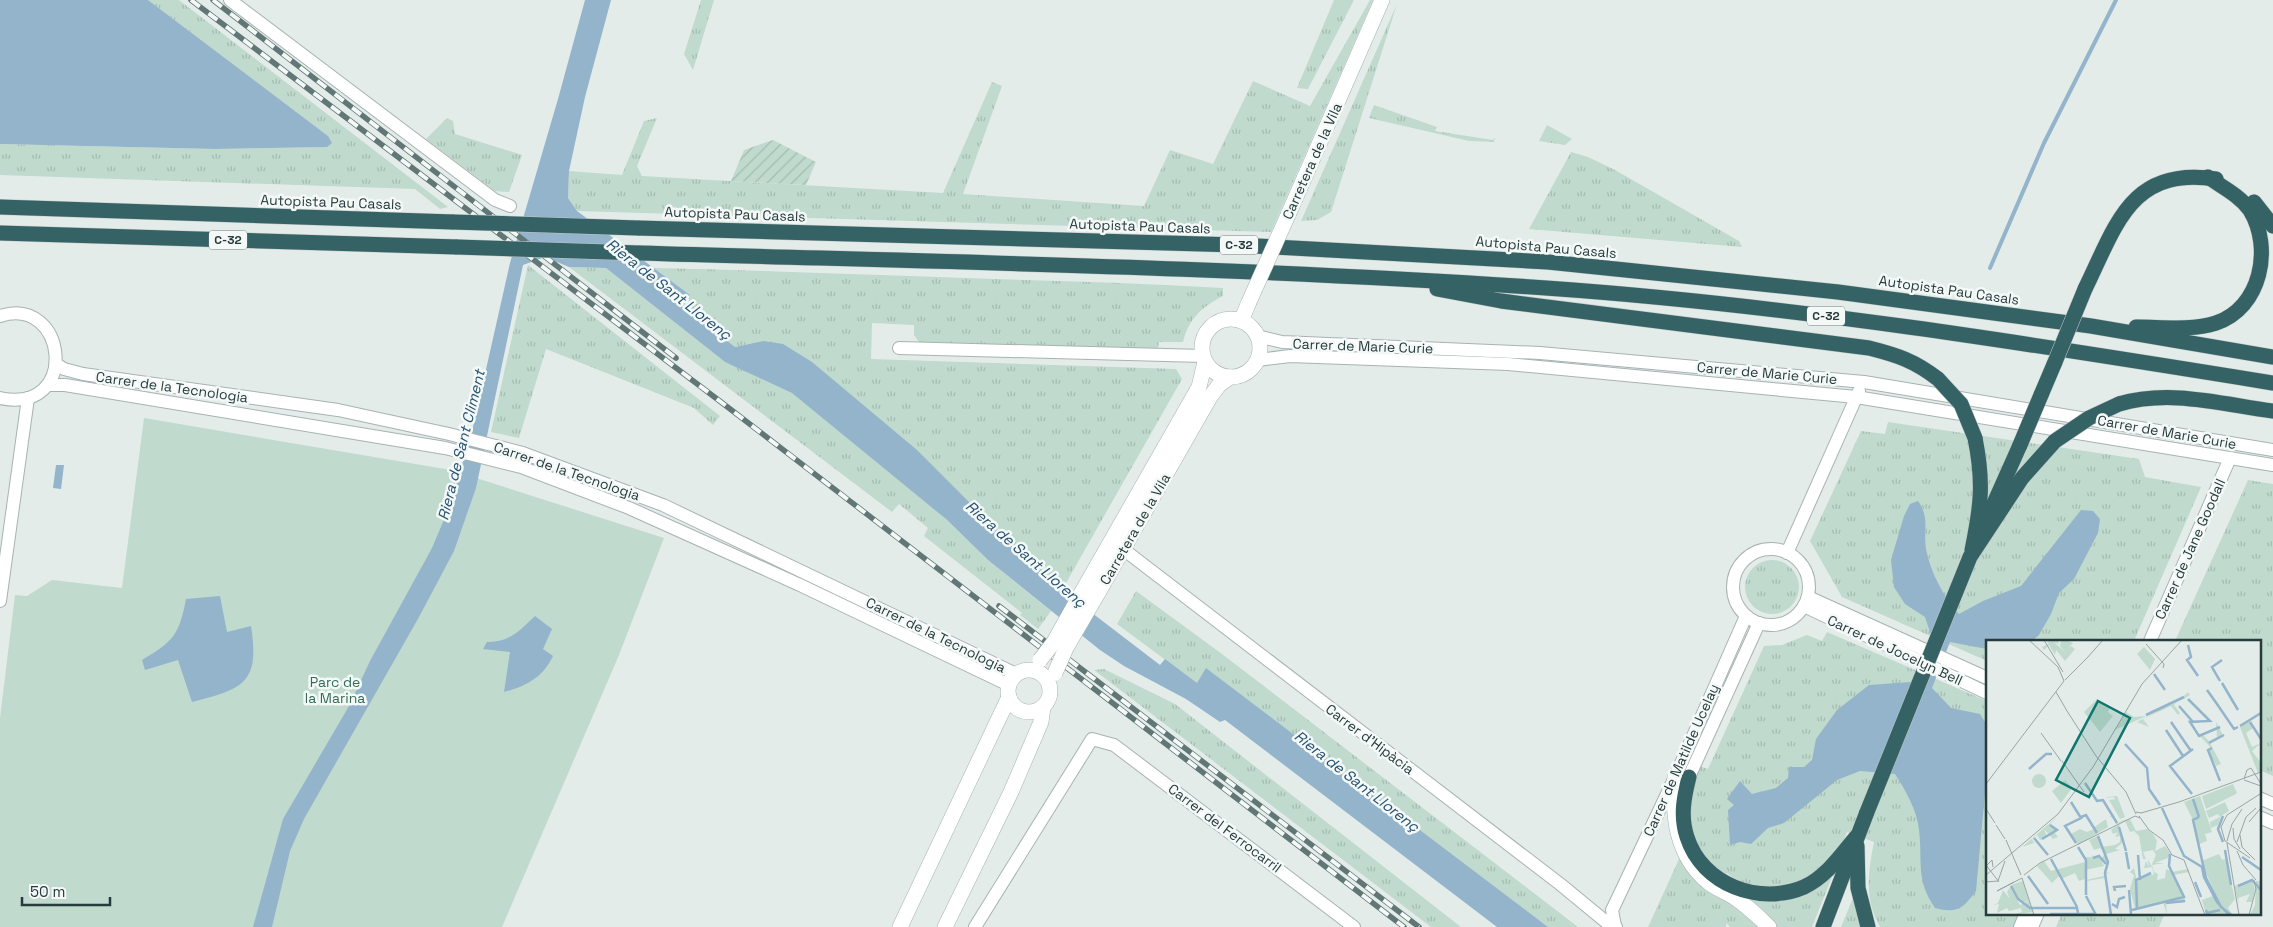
<svg xmlns="http://www.w3.org/2000/svg" width="2273" height="927" font-family="'Space Grotesk',sans-serif">
<style>
.grass{fill:url(#grass-tufts)}
.park{fill:#c0dacd}
.garden{fill:url(#garden-furrows)}
.water{fill:#93b4ca}
.lines{fill:none;stroke-linecap:round;stroke-linejoin:round}
.stream{stroke:#93b4ca;stroke-width:4}
.minor-casing{stroke:#a7b3b2;stroke-width:14}
.tertiary-casing{stroke:#a7b3b2;stroke-width:16}
.secondary-casing{stroke:#a1b3b1;stroke-width:16}
.motorway-casing{stroke:#c2c8c8;stroke-width:16}
.minor{stroke:#fff;stroke-width:12}
.tertiary{stroke:#fff;stroke-width:15}
.secondary{stroke:#fff;stroke-width:15}
.motorway{stroke:#356264;stroke-width:15}
.rail-casing{stroke:#607776;stroke-width:5.5}
.rail{stroke:#f4f9f8;stroke-width:4;stroke-dasharray:11;stroke-linecap:butt}
.tertiary-bridge-casing{stroke:#a7b3b2;stroke-width:16;stroke-linecap:butt}
.secondary-bridge-casing{stroke:#a1b3b1;stroke-width:16;stroke-linecap:butt}
.motorway-bridge-casing{stroke:#c2c8c8;stroke-width:16;stroke-linecap:butt}
.tertiary-bridge{stroke:#fff;stroke-width:15}
.secondary-bridge{stroke:#fff;stroke-width:15}
.motorway-bridge{stroke:#356264;stroke-width:15}
.labels{text-anchor:middle;dominant-baseline:central;stroke-width:5;stroke-linejoin:round;paint-order:stroke}
.shield{fill:#f4f9f8;stroke:#647474;stroke-width:1}
.shield-label{font-size:12px;font-weight:bold;fill:#263b3b}
.street-label{font-size:14px;fill:#263b3b;stroke:#f4f9f8}
.park-label{font-size:14px;fill:#356e58;stroke:#f4f9f8}
.water-label{font-size:15px;font-style:italic;fill:#275270;stroke:#f4f9f8}
.inset-river{fill:none;stroke:#93b4ca;stroke-width:2.5}
.inset-road{fill:none;stroke:#98a5a4;stroke-width:1}
.view{fill:#0f766e;fill-opacity:0.15;stroke:#0f766e;stroke-width:2.5}
.inset-edge{fill:none;stroke:#263b3b;stroke-width:2.5}
</style>
<defs>
<pattern id="grass-tufts" width="24" height="20" patternUnits="userSpaceOnUse" patternTransform="scale(1.25)"><rect width="24" height="20" fill="#c0dacd"/><path d="M3 7l-1-3M5 7V3M7 7l1-3M15 17l-1-3M17 17v-4M19 17l1-3" fill="none" stroke="#a5bcb1"/></pattern>
<pattern id="garden-furrows" width="10" height="10" patternUnits="userSpaceOnUse" patternTransform="scale(1.25)"><rect width="10" height="10" fill="#c0dacd"/><path d="M-1 1l2-2M0 10L10 0M9 11l2-2" fill="none" stroke="#a5bcb1"/></pattern>
</defs>
<rect width="100%" height="100%" fill="#e4ecea"/>
<!-- grass -->
<g class="grass">
<polygon points="148,0 179,0 448,207 440,209 415,189 0,175 0,144 215,149 327,147 328,136"/>
<polygon points="701,0 714,0 693,70 684,54"/>
<polygon points="1334,0 1354,0 1308,89 1297,88"/>
<polygon points="1370,0 1373,0 1271,232 577,211 568,198 569,171 622,175 644,121 657,118 637,166 642,176 943,193 992,82 1002,86 963,194 1144,206 1170,150 1213,164 1253,81 1310,106"/>
<polygon points="1397,4 1331,212 1317,220 1301,221"/>
<polygon points="1374,105 1437,127 1435,131 1493,140 1495,137 1494,142 1469,141 1369,118"/>
<polygon points="447,118 453,121 455,134 522,155 509,192 495,191 426,139"/>
<polygon points="1547,125 1572,139 1565,145 1539,141"/>
<polygon points="1571,152 1588,157 1615,170 1739,241 1742,247 1529,229"/>
<polygon points="528,265 720,416 713,425 694,408 546,349 519,438 491,432"/>
<polygon points="569,267 606,268 725,362 786,380 878,453 988,560 1051,611 1038,629 1020,615 1022,613 924,536 928,528 899,504 892,512"/>
<path d="M654,268c95,2 190,6 285,9 95,4 189,5 284,11v8c-21,11 -34,22 -40,46h-24l-1,7 -239,-7 -5,-7v-10l-42,-2 -1,36 305,10 6,10 -120,211 -42,-37 -257,-212 -28,6 -59,-44 14,-8z"/>
<polygon points="1888,422 2139,459 2145,477 2201,487 2134,641 1987,641 1987,661 1842,597 1810,541 1861,431 1885,434"/>
<polygon points="2248,480 2273,484 2273,776 2259,770 2259,641 2175,641"/>
<circle cx="1772" cy="587" r="27"/>
<polygon points="1136,591 1222,654 1578,927 1548,927 1211,672 1202,687 1117,624"/>
<path d="M1827,632l160,69v212h36l-7,14h-136c-16,-28 -12,-55 -6,-85l-27,-10c-3,6 -4,15 -9,21 -6,8 -21,20 -30,25 -21,12 -62,12 -81,-5l-2,2c-40,-28 -42,-66 -26,-109l9,3 56,-123 18,-1 25,-10 15,6z"/>
<polygon points="1104,669 1175,704 1461,927 1431,927 1094,670"/>
<polygon points="1680,857 1759,927 1730,927 1726,923 1726,927 1648,927"/>
<polygon points="1832,877 1812,927 1776,927 1745,896 1817,885"/>
<polygon points="1853,898 1863,927 1841,927"/>
<polygon points="2062,913 2165,913 2159,927 2056,927"/>
</g>
<!-- park -->
<polygon class="park" points="144,418 451,470 664,538 619,655 502,927 0,927 0,718 15,595 27,596 52,580 122,588"/>
<!-- garden -->
<polygon class="garden" points="773,140 816,162 806,185 731,181 744,150"/>
<!-- water -->
<g class="water">
<polygon points="0,0 148,0 328,136 332,143 327,147 215,149 0,144"/>
<polygon points="585,0 611,0 585,97 569,171 568,198 577,211 690,295 677,303 735,347 763,341 783,344 812,362 917,450 1020,553 1062,590 1160,665 1165,659 1197,683 1206,668 1548,927 1497,927 1225,720 1220,722 1186,699 1124,666 1100,650 988,560 946,519 792,393 725,362 606,268 569,267 545,257 523,265 476,488 454,551 419,617 304,819 290,851 272,927 253,927 283,819 349,706 370,661 432,548 451,503 473,427 510,263 558,99"/>
<polygon points="56,465 64,465 61,489 53,488"/>
<path d="M1918,501c12,17 5,28 8,48 5,25 17,46 33,65l24,-13 38,-15 60,-76 12,1 7,8 -2,14 -24,46 -15,14 -8,21 -12,21 -7,6h-45v8l-37,-7 -18,46 19,20 29,6 7,11v46l-11,120c-13,17 -18,23 -41,17 -20,-30 -12,-45 -16,-78 -2,-20 -13,-39 -24,-56l-35,-3 -23,9 -53,43 -16,5 -17,16 -11,-2 -10,3 -2,-35 6,-5 -7,-6 13,-18 12,13 24,-6 12,-10 1,-11h15l8,-7 4,-21 21,-29 32,-25 42,-3 20,-47 -6,-18 -20,-13 -11,-17 -3,-27 13,-44 6,-12z"/>
<path d="M220,596l7,36 24,-6c9,57 -7,63 -59,76l-14,-42 -33,10 -3,-10c32,-19 37,-25 44,-61z"/>
<path d="M535,616l17,13 -9,20 10,7c-10,21 -26,30 -49,36l6,-40 -27,-3 4,-7c22,1 33,-12 48,-26z"/>
</g>
<g class="lines">
<!-- stream -->
<polyline class="stream" points="1990,268 2044,143 2116,0"/>
<defs>
<g id="minor">
<polyline points="230,0 495,200 510,206"/>
<path d="M0,316c67,-22 81,99 0,82"/>
<polyline points="1257,336 1282,342 1540,353 1864,382 2273,450"/>
<polyline points="899,348 1203,356"/>
<polyline points="1257,360 1290,356 1508,364 1856,397 2273,465"/>
<polyline points="56,364 64,369 83,374 338,410 449,434 523,453 663,505 1016,674"/>
<polyline points="48,385 65,385 445,448 521,467 629,508 800,585 1009,685"/>
<polyline points="1123,549 1560,884 1611,926 1616,927"/>
<circle cx="1771" cy="587" r="38"/>
<polyline points="1787,553 1859,391"/>
<polyline points="1808,597 1987,678"/>
<polyline points="0,601 28,398"/>
<polyline points="1804,606 1987,693"/>
<polyline points="2150,641 2230,458"/>
<polyline points="1689,777 1759,623"/>
<polyline points="2259,798 2273,804"/>
<polyline points="2259,817 2273,823"/>
<polyline points="1615,926 1612,910 1615,904 1675,777 1746,616"/>
<polyline points="975,927 1092,739 1114,745 1354,927"/>
<polyline points="2020,927 2026,913"/>
<polyline points="2032,927 2038,913"/>
</g>
<g id="tertiary">
<circle cx="1231" cy="348" r="29"/>
<polyline points="1086,585 1199,387 1205,362"/>
<polyline points="1098,593 1210,397 1219,385 1230,377"/>
<circle cx="1029" cy="691" r="21"/>
<path d="M1675,777c-3,38 1,79 33,105 7,6 18,10 26,15 13,9 24,19 35,30"/>
<polyline points="900,927 1009,697"/>
<polyline points="945,927 1011,792 1041,722 1043,707"/>
</g>
<g id="secondary">
<polyline points="1288,215 1382,0"/>
<polyline points="1241,321 1249,302"/>
</g>
<g id="motorway">
<polyline points="2254,202 2273,226"/>
<polyline points="0,207 453,222"/>
<polyline points="638,228 1238,245 1548,262 1838,292 2091,326 2273,357"/>
<polyline points="0,233 457,247"/>
<path d="M639,253c302,9 605,14 907,35 244,17 486,56 727,95"/>
<path d="M1437,289l64,12 368,47c28,7 46,13 69,31"/>
<path d="M2085,289c31,-63 45,-123 131,-110"/>
<path d="M2136,327c25,0 55,4 80,-4 45,-15 57,-75 34,-113 -11,-15 -28,-23 -42,-33"/>
<polyline points="2041,395 2055,362"/>
<path d="M2119,404c51,-15 102,0 154,7"/>
<polyline points="1987,519 2020,445"/>
<path d="M1972,550c9,-44 12,-67 3,-112"/>
<polyline points="1970,557 2022,478 2055,441"/>
<path d="M1689,777c-5,20 -9,39 -2,60 15,48 73,69 117,50 22,-10 37,-32 52,-50"/>
<polyline points="1857,846 1858,888 1868,927"/>
<polyline points="1823,927 1867,812"/>
</g>
</defs>
<!-- minor casing -->
<use href="#minor" class="minor-casing"/>
<!-- tertiary casing -->
<use href="#tertiary" class="tertiary-casing"/>
<!-- secondary casing -->
<use href="#secondary" class="secondary-casing"/>
<!-- motorway casing -->
<use href="#motorway" class="motorway-casing"/>
<!-- minor -->
<use href="#minor" class="minor"/>
<!-- tertiary -->
<use href="#tertiary" class="tertiary"/>
<!-- secondary -->
<use href="#secondary" class="secondary"/>
<!-- motorway -->
<use href="#motorway" class="motorway"/>
<defs>
<g id="rail">
<polyline points="191,0 721,402 1404,927"/>
<polyline points="213,0 676,358"/>
<polyline points="999,606 1419,927"/>
</g>
</defs>
<!-- rail casing -->
<use href="#rail" class="rail-casing"/>
<!-- rail -->
<use href="#rail" class="rail"/>
<defs>
<g id="tertiary-bridge">
<polyline points="1040,660 1054,642 1086,585"/>
<polyline points="1055,673 1066,648 1098,593"/>
</g>
<polyline id="secondary-bridge" points="1249,302 1288,215"/>
<g id="motorway-bridge">
<polyline points="453,222 638,228"/>
<polyline points="457,247 639,253"/>
<polyline points="2055,362 2085,289"/>
<polyline points="1938,379 1961,404 1975,438"/>
<polyline points="2055,441 2089,418 2119,404"/>
<polyline points="2020,445 2041,395"/>
<polyline points="1867,812 1970,557"/>
</g>
</defs>
<!-- tertiary-bridge casing -->
<use href="#tertiary-bridge" class="tertiary-bridge-casing"/>
<!-- secondary-bridge casing -->
<use href="#secondary-bridge" class="secondary-bridge-casing"/>
<!-- motorway-bridge casing -->
<use href="#motorway-bridge" class="motorway-bridge-casing"/>
<!-- tertiary-bridge -->
<use href="#tertiary-bridge" class="tertiary-bridge"/>
<!-- secondary-bridge -->
<use href="#secondary-bridge" class="secondary-bridge"/>
<!-- motorway-bridge -->
<use href="#motorway-bridge" class="motorway-bridge"/>
</g>
<g class="labels">
<!-- shield labels -->
<g class="shield">
<rect x="209" y="230.5" width="38" height="19" rx="4"/>
<rect x="1220" y="235.5" width="38" height="19" rx="4"/>
<rect x="1807" y="306.5" width="38" height="19" rx="4"/>
</g>
<g class="shield-label">
<text x="228" y="240">C-32</text>
<text x="1239" y="245">C-32</text>
<text x="1826" y="316">C-32</text>
</g>
<!-- street labels -->
<g class="street-label">
<text transform="translate(1312 161) rotate(-66)">Carretera de la Vila</text>
<text transform="translate(331 202) rotate(2)">Autopista Pau Casals</text>
<text transform="translate(735 214) rotate(2)">Autopista Pau Casals</text>
<text transform="translate(1140 226) rotate(2)">Autopista Pau Casals</text>
<text transform="translate(1546 247) rotate(5)">Autopista Pau Casals</text>
<text transform="translate(1949 290) rotate(8)">Autopista Pau Casals</text>
<text transform="translate(1363 346) rotate(2)">Carrer de Marie Curie</text>
<text transform="translate(1767 373) rotate(5)">Carrer de Marie Curie</text>
<text transform="translate(172 387) rotate(8)">Carrer de la Tecnologia</text>
<text transform="translate(2167 432) rotate(10)">Carrer de Marie Curie</text>
<text transform="translate(567 471) rotate(19)">Carrer de la Tecnologia</text>
<text transform="translate(1135 529) rotate(-60)">Carretera de la Vila</text>
<text transform="translate(2190 549) rotate(-66)">Carrer de Jane Goodall</text>
<text transform="translate(936 635) rotate(26)">Carrer de la Tecnologia</text>
<text transform="translate(1895 650) rotate(25)">Carrer de Jocelyn Bell</text>
<text transform="translate(1370 739) rotate(37)">Carrer d'Hipàcia</text>
<text transform="translate(1681 760) rotate(-66)">Carrer de Matilde Ucelay</text>
<text transform="translate(1225 828) rotate(37)">Carrer del Ferrocarril</text>
</g>
<!-- park labels -->
<g class="park-label">
<text x="335" y="682">Parc de<tspan x="335" dy="16">la Marina</tspan></text>
</g>
<!-- water labels -->
<g class="water-label">
<text transform="translate(669 289) rotate(38)">Riera de Sant Llorenç</text>
<text transform="translate(461 445) rotate(-76)">Riera de Sant Climent</text>
<text transform="translate(1026 554) rotate(41)">Riera de Sant Llorenç</text>
<text transform="translate(1357 781) rotate(38)">Riera de Sant Llorenç</text>
</g>
</g>
<!-- overview -->
<g transform="translate(1986 640)">
<rect width="275" height="275" fill="#e4ecea"/>
<path d="M158,7l11,12 -5,11 -13,-16zM202,52l2,3 -5,3 -23,11 14,-6 -2,2 6,8 -2,2 -7,-9 -28,13 6,8 -12,-5 23,-12 -45,20 11,-18 8,5 12,-1 34,-16zM264,81l3,7 -7,5 6,14 9,-4 -9,8 9,12v9l-3,1 -18,-46zM230,82l7,13 -13,8 11,21 -8,3 3,-2 -9,-15 4,-2 -11,-12 3,-1 6,6 8,-4zM46 141a7 7 0 1 1 14 0a7 7 0 1 1-14 0ZM79,140l7,8 -11,15 -9,-12zM247,144l4,9 -3,2 -28,14 -4,-13zM131,156l8,21 -5,2 -11,-19 7,-1 -3,-2 -6,1v-1zM214,156l12,36 -7,2 2,7 -8,3 1,8 -7,-32 -9,-18zM239,162l4,9 -8,5 -3,9 -7,3 -1,-6 10,-5 -2,-3 -9,4 -3,-7zM126,173l6,10 6,-3 6,-1 6,12 11,-2 6,5 4,7 -2,10 10,-5 5,7 -2,5 -13,5h10l-13,2 2,7 12,-2 -12,2 4,2 -1,6 8,-2 1,-9 6,3 16,-3 1,3 -16,3 13,27 -20,1 1,12 -4,-13 -28,7 -5,-20 4,-14 -4,-3 4,-4 3,13 10,-7 7,1 -2,-8 -8,1 2,-7 3,6 -1,-8 4,8v-3l4,-9 -3,-5 -10,2 3,7h-3l-4,-23 -5,-5 -4,1 -5,-11 -8,3 -4,-8 -3,2zM100,175l7,13 13,-9 2,8 -30,18 -7,-11 9,-5 7,3 7,-3zM72,176l-8,8 8,6 -4,2 4,5 -5,2 -9,-10 3,8 -7,3 -3,-5 -5,4 2,4 -12,4zM133,184l4,18 -8,7 5,1 -14,4 2,8h-6l2,4 -19,4 1,10 18,-4v-5l1,-3v4l5,1 -6,1 1,4 -18,3 -2,4v-6l-6,2 -4,-8 -14,6v-5l-9,9 -15,-17 7,-5 7,10 34,-9 1,2 -1,-7h7v-3l1,3 9,1 3,-5 -5,-5 -6,2 -5,-10 9,-4 3,11 14,-2 5,-3v-6l-5,1 3,-5 -5,2 -2,-4zM233,214l3,6 3,-1 10,40 -7,9 5,7h-27l-4,-15 11,-4 6,7 -18,-42zM266,240l3,9 -3,13h-6l4,-8 -12,4 1,7 -5,-19zM270,241h5v34h-11l5,-10zM24,247l10,18 9,-4 4,11 -21,3 10,-3 -1,-4 -12,3 -2,-3 -10,5 2,-9 -6,1 5,-2 5,-13 7,9 -3,-7z" fill="#c0dacd"/>
<path d="M60,0h12l1,4 -5,-2 11,10 -5,-6 1,-6h6l6,3 -5,5 3,-2 4,3 -10,12 -9,-11 -1,5 -6,-10 -5,5 -2,-3 7,-3zM111,59l13,9 -2,4 5,4 -13,16 -16,-20zM37,241l6,20 -5,1 -5,-2 -8,-15z" fill="#c0dacd"/>
<path class="inset-river" d="M202,5l3,12 -4,3 11,16M168,34l11,16M234,41l-8,-14 10,-7M236,43l16,27M221,50l10,14M202,59l22,22 -20,1 9,14 21,-9M231,64l17,25 4,-2M193,66l14,16M160,75l38,-18M185,82l20,29M264,82l11,17M254,86l21,-13M180,90l17,26M223,103l15,-8M139,104l22,24 2,21 11,16M226,108l-4,2 12,31M43,129l17,-15h6M99,143l12,18 6,-1 14,23M206,154l-22,-28 23,-17M207,159l6,18M85,162l10,16 -16,8 11,17M176,168l22,48 18,11 2,10 13,25 12,13M95,177l5,-2 11,18M213,177l-6,3 13,58 15,29 10,8M133,187l7,24M112,196l10,26 -3,11 6,42M48,198l14,17M56,199l15,-9 -7,-5M237,202l-5,-13 5,-13M92,207l8,13v35M239,210l6,35M140,212l3,17M152,215l2,25M256,217l19,13M107,218l6,-2 7,8M65,219l26,48M42,236l20,28M209,242l6,15M25,246l7,13 12,9h47l1,5M252,246l14,-6 9,10M143,250l2,24M129,251l-1,-4 12,-1M100,256l10,19M180,263l19,-2M126,264l5,3 2,-8 6,-2M151,268l-1,-28 15,-7M146,270l52,-13 -15,-31 1,-12M220,270l1,3 13,-3M64,274h46"/>
<path class="inset-road" d="M43,0l29,27 6,14M58,0l19,32M160,4l18,20 -1,4M101,18l16,-18M79,40l22,-22M70,52l11,19M81,71l29,45M55,93l20,28M110,116l30,36 10,22M76,121l22,31M258,139l3,-9 4,-2 10,16M258,140l17,6M0,144l78,-103M0,169l9,14M150,172l5,1 38,-11 82,-30M153,176l10,14 14,10 9,15 12,5 21,55M263,182l12,-14M10,185l9,14M247,188l1,11 6,10M254,195l2,12 13,13M20,200l15,35M241,201l5,-17 10,-15M251,202l9,-25 10,-9M241,203l12,72M251,211l6,14 13,15M264,218l-25,-17 -4,-14 6,-12 33,-21M0,225l13,17M0,226l6,-6 1,7M0,235l72,-61 35,-47 49,-83 40,-44M38,235l16,-12 83,-41 12,-6 5,2M36,238l12,37M0,242l12,-1 7,-20M28,242l-17,9 25,-13M263,275l7,-26 -2,-9"/>
<path class="view" d="M112,61l32,17 -41,79 -33,-17z"/>
<rect width="275" height="275" class="inset-edge"/>
</g>
<!-- scale -->
<path d="M22 897v8h88v-8" fill="none" stroke="#263b3b" stroke-width="2.5"/>
<text x="30" y="897" font-size="15" fill="#263b3b" stroke="#f4f9f8" stroke-width="4" paint-order="stroke">50 m</text>
</svg>
